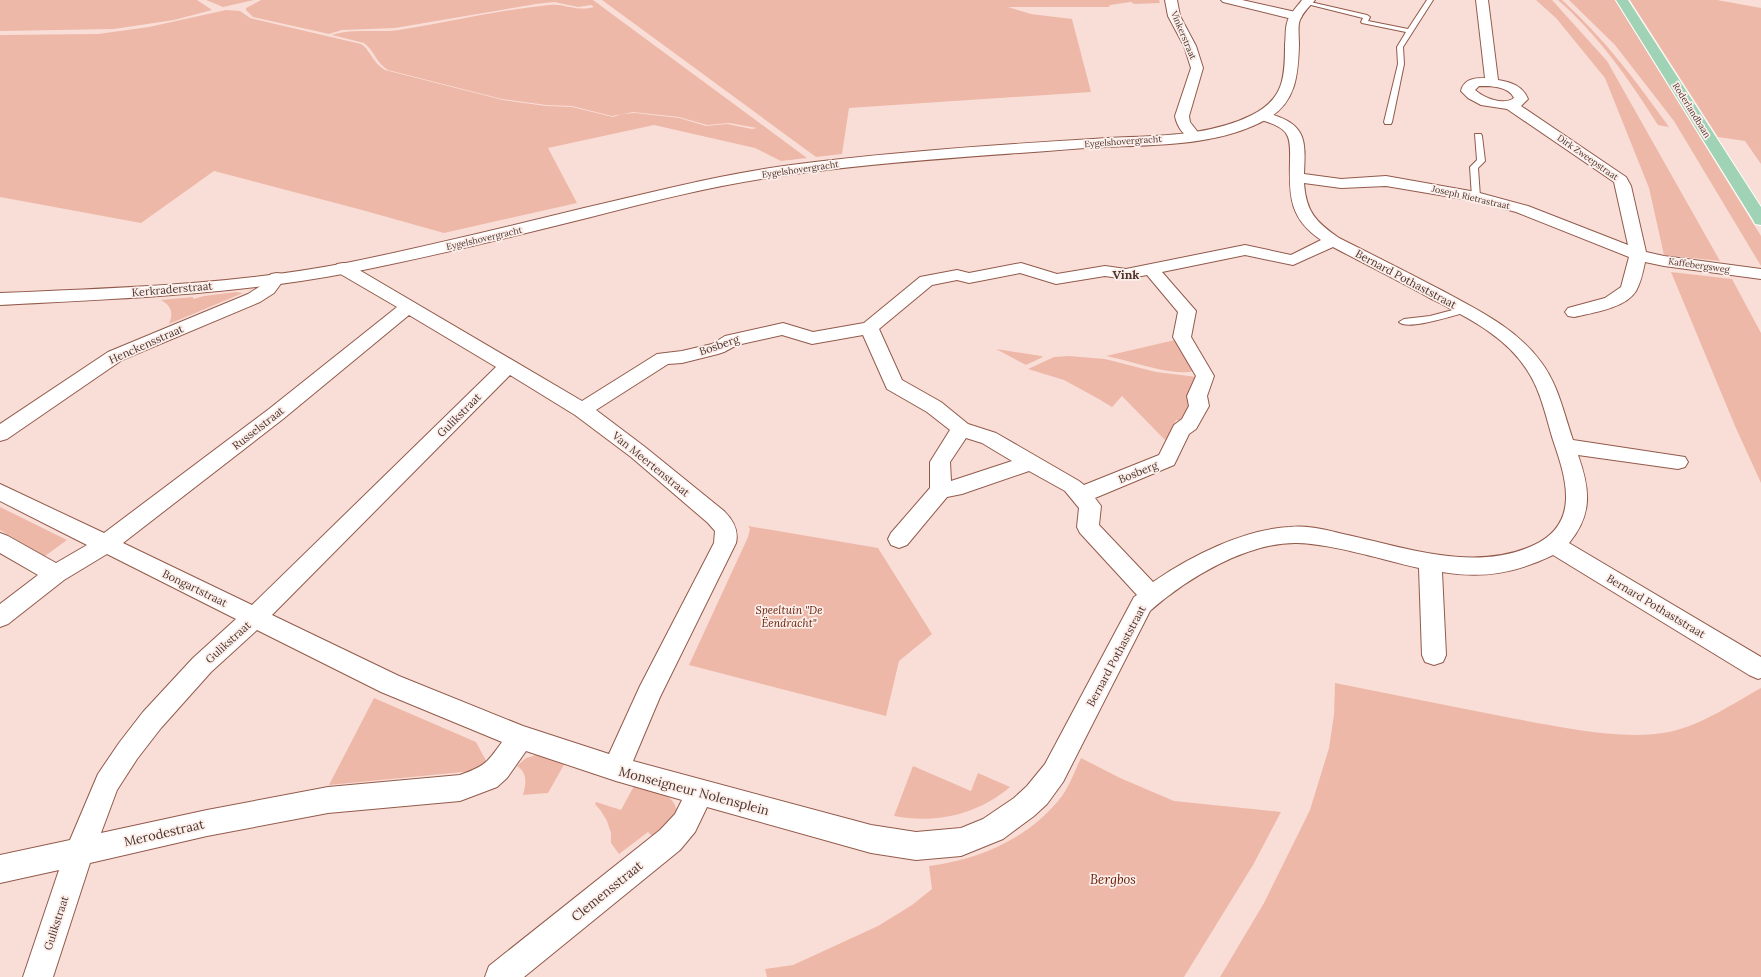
<svg xmlns="http://www.w3.org/2000/svg" width="1761" height="977" font-family="Lora,serif">
<style>
.green{fill:#eeb8a8}
.lines{fill:none;stroke-linecap:round;stroke-linejoin:round}
.service-casing{stroke:#925a4b;stroke-width:2}
.minor-casing{stroke:#925a4b;stroke-width:2}
.tertiary-casing{stroke:#925a4b;stroke-width:2}
.primary-casing{stroke:#fff;stroke-width:2}
.service{fill:#fff;fill-rule:evenodd}
.minor{fill:#fff;fill-rule:evenodd}
.tertiary{fill:#fff;fill-rule:evenodd}
.primary{fill:#a0d3b5;fill-rule:evenodd}
.labels{text-anchor:middle;dominant-baseline:central;stroke-width:3.5;stroke-linejoin:round;paint-order:stroke}
.far-street-label{font-size:9px;fill:#4d342c;stroke:#fcefeb}
.street-label{font-size:11px;fill:#4d342c;stroke:#fcefeb}
.park-label{font-size:11px;font-style:italic;fill:#661b03;stroke:#fcefeb}
.neighbourhood-label{font-size:12px;font-weight:bold;fill:#4d342c;stroke:#fcefeb}
.near-street-label{font-size:13px;fill:#4d342c;stroke:#fcefeb}
.near-park-label{font-size:13px;font-style:italic;fill:#661b03;stroke:#fcefeb}
</style>
<rect width="100%" height="100%" fill="#f9ded7"/>
<!-- green -->
<g class="green">
<polygon points="0,0 197,0 212,10 174,20 114,29 0,31"/>
<polygon points="206,0 254,0 223,7"/>
<path d="M261,0h332l214,158 -26,3 -26,-13 -101,-23 -106,23 29,55 -133,30 -82,-23 -148,-39 -73,52 -141,-26v-162l98,-1 51,-7 77,-17 14,1 10,7 111,26c7,3 12,19 24,26l118,30 43,6 26,1 41,10 9,-3 13,-1 44,5 27,8 21,-2 25,5 5,-1 -28,-5 -22,2 -28,-8 -46,-5 -21,4 -40,-10 -26,-1 -44,-6 -114,-29c-12,-7 -14,-20 -24,-27l-32,-8c19,-7 46,-2 67,-5 50,-8 99,-20 150,-25 16,-2 26,7 45,2l-3,-2 -13,2 -24,-5 -18,2 -141,24 -53,2 -13,4 -76,-17 -7,-7v-2z"/>
<polygon points="602,0 1159,0 1160,3 1134,4 1131,2 1110,5 1109,7 1008,7 1031,14 1072,19 1091,92 849,108 842,154 816,157"/>
<polygon points="1536,0 1552,0 1607,61 1720,261 1664,255 1649,188 1605,78 1556,18"/>
<path d="M1558,0h4c41,37 75,82 107,127l-11,-2c-29,-46 -59,-89 -100,-125z"/>
<polygon points="1569,0 1615,0 1761,236 1761,266 1674,121 1615,45"/>
<polygon points="1630,0 1717,0 1761,8 1761,164 1745,141 1718,137"/>
<polygon points="1671,272 1732,279 1761,333 1761,483 1735,426"/>
<path d="M236,292l7,1 -74,31c5,-12 2,-18 -8,-24l32,-3v2l11,-3z"/>
<path d="M1175,340l19,31c-21,6 -65,-11 -88,-15z"/>
<polygon points="996,349 1041,356 1043,357 1026,365"/>
<polygon points="1069,356 1105,359 1156,372 1197,377 1187,399 1192,404 1183,421 1176,420 1166,441 1122,396 1112,407 1097,398 1064,380 1028,369 1054,357"/>
<polygon points="0,507 67,540 45,556 0,530"/>
<polygon points="748,526 878,548 932,634 899,661 886,716 689,665 748,537 750,529"/>
<path d="M1335,683c60,12 120,24 181,36 46,8 106,22 153,13 33,-7 63,-28 92,-44v289h-541l44,-74 46,-93 19,-62 5,-33z"/>
<polygon points="374,698 476,742 490,768 476,773 463,772 329,785"/>
<path d="M540,754l25,9 -17,30 -25,2c3,-11 5,-22 -6,-29l9,-8z"/>
<path d="M1081,758l39,20 54,23 107,11 -28,53 -69,112h-417l-2,-8 28,-4 85,-39 34,-21 20,-16 -3,-23c52,-7 101,-28 133,-70 8,-11 13,-26 19,-38z"/>
<path d="M913,766l58,25 7,-18 32,14c-33,28 -75,37 -116,29z"/>
<path d="M634,786c17,4 40,5 43,26l-13,24 -13,-1 -3,-3 -29,22 -8,-11v-10l-4,-12 -6,-10 -6,-7 1,-2 25,8z"/>
</g>
<g class="lines">
<defs>
<g id="service">
<polygon points="1427,0 1433,0 1403,47 1404,64 1392,122 1391,124 1385,124 1384,122 1398,64 1397,47 1406,32 1362,23 1361,22 1363,18 1303,3 1306,1 1367,15 1370,17 1368,21 1408,29"/>
<polygon points="1475,134 1481,134 1482,136 1485,161 1478,168 1480,197 1476,199 1472,197 1470,167 1477,160"/>
<path d="M1464,307l5,3 -2,2c-12,3 -60,19 -68,10l5,-3 26,-3z"/>
</g>
<g id="minor">
<path d="M1165,0h12l3,16 16,30 7,22 -14,48 1,6 10,13 -2,3c-12,3 -21,-11 -23,-22l16,-48 -7,-22 -16,-30z"/>
<polygon points="1221,0 1242,0 1300,13 1302,16 1300,19 1296,20 1223,2"/>
<path d="M1476,0h12l10,80c13,2 25,6 30,19l-7,7 105,71 5,9 15,66 18,4 97,13v10l-97,-13 -19,-4c-2,10 -4,20 -9,29 -10,17 -44,22 -62,26l-6,-1 -3,-4 3,-4 37,-10 16,-11 8,-30 -113,-45 -41,-11 -89,-15 -45,2 -37,-5c2,29 12,39 35,55 34,17 68,34 102,52 37,20 75,38 100,72 17,22 23,52 32,78l112,17 3,5 -3,5 -7,2 -100,-14c12,34 15,59 -9,88l192,114v21l-3,1 -9,-4 -196,-120c-37,18 -70,24 -111,17l4,83 -3,7 -9,3 -9,-3 -3,-7 -3,-87c-37,-8 -85,-24 -122,-25 -50,-1 -111,36 -147,68l-87,171 -16,22 -13,12 -31,23 -42,17 -45,4 -45,-7 -164,-46 -12,25 -15,18 -156,127h-39l4,-11 171,-136 15,-16 7,-14 -66,-19 -90,-30 -19,27 -10,9 -37,14 -132,12 -121,23 -117,27 -37,114h-30l36,-107 -59,13v-28l70,-15 28,-66 21,-31 24,-31 50,-54 43,-39 -129,-65 -43,26 -56,44 -8,3v-23l38,-29 -38,-22v-20l8,3 48,27 31,-18 -87,-44v-17l104,49 165,-124 128,-102 -60,-35 -2,-4 2,-4 6,-1 6,1 233,137 75,-47 25,-3 30,-7 13,-8 58,-13 30,9 51,-9 56,-46 37,-7 12,3 52,-10 36,11 48,-8 21,3 119,-24 46,10 30,-15c-31,-21 -32,-43 -31,-78 0,-8 1,-20 -3,-27 -4,-9 -20,-13 -29,-16l-2,-3 2,-3c8,-2 14,2 21,4 29,11 26,29 25,57l37,5 45,-3 90,16 52,14 100,39 -14,-63 -107,-73 -26,-4 -13,-7 -7,-7c3,-12 13,-13 24,-13zM1479,86c11,0 30,0 35,12 -11,8 -30,0 -39,-8zM1333,247c32,17 64,33 95,50 36,19 77,38 99,73 14,21 19,47 26,70 13,38 28,83 -19,105 -60,28 -130,2 -191,-11 -17,-4 -35,-9 -53,-7 -46,2 -99,29 -137,55l-54,-57 2,-19 -6,-8 79,-33 15,-31 7,-5 13,-23 -2,-10 7,-20 -23,-39 5,-26 -34,-39 83,-17 48,10zM1020,273l36,11 49,-8 21,3 21,-4 31,37 -5,25 23,39 -9,20 2,10 -7,13 -8,6 -15,30 -75,30 -5,-4 -83,-48 -28,-9 -27,-22 -39,-22 -23,-51 53,-44 25,-5 12,3zM409,315l87,52 -244,238 -129,-62 160,-124zM782,335l30,9 51,-9 24,54 40,23 23,18 -20,32v26l-39,45 -3,6 3,6 8,3 8,-3 40,-48 15,-3 67,-23 36,20 14,17 -2,19 3,6 57,62 -3,2 -89,167 -18,22 -13,12 -31,21 -22,9 -45,4 -45,-7 -238,-64 27,-64 76,-154c3,-13 -3,-23 -12,-32l-79,-64 -49,-37 72,-46 14,-1 36,-9 6,-2 13,-7zM510,375l65,40 56,42 77,66 7,8 -1,12 -74,143 -31,68 -86,-28 -124,-50 -127,-61zM966,438l16,5 30,18 -61,20 -1,-19zM257,630l124,62 121,50c-15,21 -17,24 -42,33l-132,12 -121,23 -106,23 16,-43 20,-31 24,-31 50,-56z"/>
<polygon points="277,273 283,274 285,278 274,293 260,302 122,360 7,439 0,441 0,424 108,352 248,294 262,285 271,274"/>
</g>
<path id="tertiary" d="M1302,0h13c-6,7 -14,14 -16,23 -1,7 0,15 0,22 -1,30 -3,58 -32,74 -54,30 -122,25 -182,29 -99,8 -199,13 -298,27 -66,9 -131,25 -196,42 -80,20 -161,40 -243,56 -115,22 -232,26 -348,32v-12c117,-5 235,-8 351,-31 78,-16 156,-35 233,-54 69,-16 137,-34 207,-43 100,-13 201,-20 302,-26 52,-4 111,0 159,-24 32,-16 33,-38 33,-71 1,-6 0,-14 2,-21 2,-9 10,-16 15,-23z"/>
<polygon id="primary" points="1616,0 1628,0 1761,207 1761,225 1755,224 1753,220"/>
</defs>
<!-- service casing -->
<use href="#service" class="service-casing"/>
<!-- minor casing -->
<use href="#minor" class="minor-casing"/>
<!-- tertiary casing -->
<use href="#tertiary" class="tertiary-casing"/>
<!-- primary casing -->
<use href="#primary" class="primary-casing"/>
<!-- service -->
<use href="#service" class="service"/>
<!-- minor -->
<use href="#minor" class="minor"/>
<!-- tertiary -->
<use href="#tertiary" class="tertiary"/>
<!-- primary -->
<use href="#primary" class="primary"/>
</g>
<g class="labels">
<!-- far-street labels -->
<g class="far-street-label">
<text transform="translate(1184 35) rotate(67)">Vinkerstraat</text>
<text transform="translate(1692 110) rotate(58)">Roderlandbaan</text>
<text transform="translate(1123 141) rotate(-4)">Eygelshovergracht</text>
<text transform="translate(1588 157) rotate(35)">Dirk Zweepstraat</text>
<text transform="translate(800 169) rotate(-8)">Eygelshovergracht</text>
<text transform="translate(1471 197) rotate(13)">Joseph Rietrastraat</text>
<text transform="translate(484 238) rotate(-13)">Eygelshovergracht</text>
<text transform="translate(1699 265) rotate(8)">Kaffebergsweg</text>
</g>
<!-- street labels -->
<g class="street-label">
<text transform="translate(1406 279) rotate(28)">Bernard Pothaststraat</text>
<text transform="translate(172 289) rotate(-5)">Kerkraderstraat</text>
<text transform="translate(146 344) rotate(-24)">Henckensstraat</text>
<text transform="translate(719 345) rotate(-19)">Bosberg</text>
<text transform="translate(459 415) rotate(-45)">Gulikstraat</text>
<text transform="translate(258 428) rotate(-38)">Russelstraat</text>
<text transform="translate(651 464) rotate(39)">Van Meertenstraat</text>
<text transform="translate(1138 472) rotate(-22)">Bosberg</text>
<text transform="translate(195 588) rotate(26)">Bongartstraat</text>
<text transform="translate(1656 606) rotate(31)">Bernard Pothaststraat</text>
<text transform="translate(228 642) rotate(-42)">Gulikstraat</text>
<text transform="translate(1116 656) rotate(-62)">Bernard Pothaststraat</text>
<text transform="translate(56 923) rotate(-72)">Gulikstraat</text>
</g>
<!-- park labels -->
<g class="park-label">
<text x="789" y="610">Speeltuin "De<tspan x="789" dy="13">Ëendracht"</tspan></text>
</g>
<!-- neighbourhood labels -->
<g class="neighbourhood-label">
<text x="1126" y="274">Vink</text>
</g>
<!-- near-street labels -->
<g class="near-street-label">
<text transform="translate(694 791) rotate(15)">Monseigneur Nolensplein</text>
<text transform="translate(164 833) rotate(-13)">Merodestraat</text>
<text transform="translate(607 891) rotate(-39)">Clemensstraat</text>
</g>
<!-- near-park labels -->
<g class="near-park-label">
<text x="1113" y="879">Bergbos</text>
</g>
</g>
</svg>
